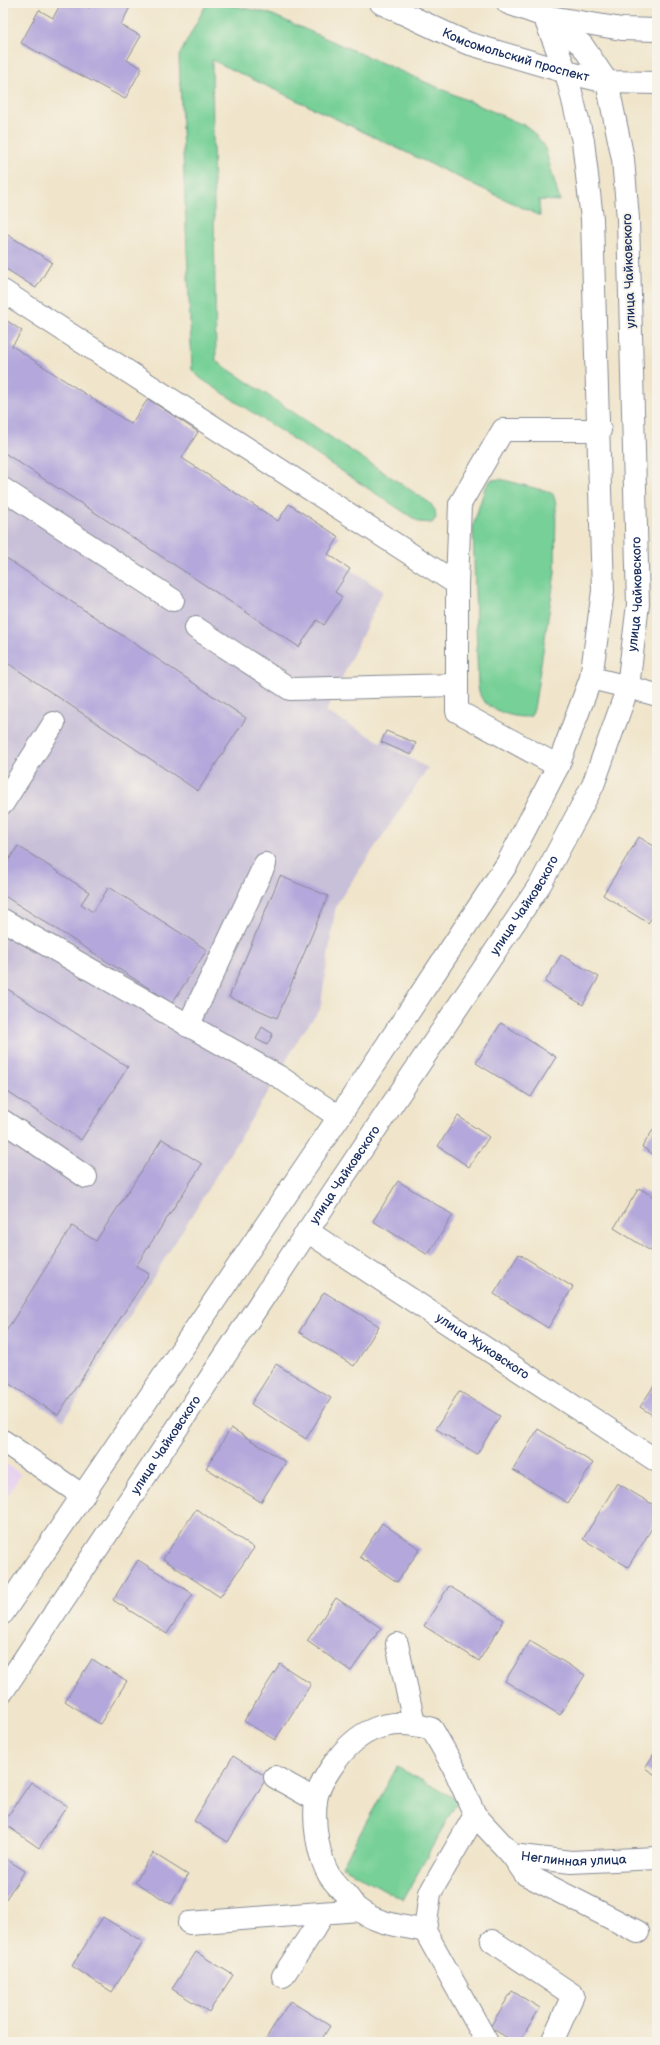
<svg xmlns="http://www.w3.org/2000/svg" width="660" height="2045" font-family="'Balsamiq Sans',sans-serif">
<style>
.built{fill:#e7d2ef}
.industrial{fill:#c8bfd8}
.green{fill:#77d097;stroke:#49807a}
.building{fill:#b4a7db}
.lines{fill:none;stroke-linecap:round;stroke-linejoin:round}
.minor-casing{stroke:#868a94;stroke-width:24}
.major-casing{stroke:#868a94;stroke-width:24}
.minor{stroke:#fff;stroke-width:22}
.major{stroke:#fff;stroke-width:22}
.labels{text-anchor:middle;dominant-baseline:central;stroke-width:4;stroke-linejoin:round;paint-order:stroke}
.street-label{font-size:13px;fill:#1b2f5e;stroke:#f7f3e8}
</style>
<rect width="100%" height="100%" fill="#f7f3e8"/>
<filter id="ink" filterUnits="userSpaceOnUse"><feTurbulence type="fractalNoise" baseFrequency=".025" numOctaves="2"/><feDisplacementMap in="SourceGraphic" scale="8" xChannelSelector="R" yChannelSelector="G"/><feConvolveMatrix kernelMatrix="1 2 1 2 8 2 1 2 1" color-interpolation-filters="sRGB"/></filter>
<filter id="wash" filterUnits="userSpaceOnUse"><feTurbulence type="fractalNoise" baseFrequency=".012" numOctaves="4" result="noise"/><feDisplacementMap in="SourceGraphic" scale="16" xChannelSelector="R" yChannelSelector="G"/><feGaussianBlur stdDeviation="0.9" result="paint"/><feColorMatrix in="noise" values="0 0 0 0 0 0 0 0 0 0 0 0 0 0 0 0 0 1.4 0 .05"/><feComposite in="paint" operator="in"/></filter>
<g filter="url(#wash)">
<rect width="100%" height="100%" fill="#f0e5cb"/>
<!-- built -->
<polygon class="built" points="3,1462 21,1474 3,1503"/>
<!-- industrial -->
<polygon class="industrial" points="3,339 383,591 326,712 428,768 336,905 320,1010 300,1036 278,1076 64,1421 3,1382"/>
<!-- green -->
<g class="green">
<polygon points="207,3 220,3 268,13 528,127 544,145 560,201 539,200 540,216 212,60 216,361 430,503 435,510 436,518 432,523 419,522 200,378 192,370 179,56"/>
<path d="M500,479l46,12 7,3 3,10 -1,69 -21,136 -3,7c-13,4 -40,-5 -49,-17 -2,-3 -3,-8 -4,-12l-5,-161 12,-38 6,-8z"/>
<polygon points="397,1767 458,1800 403,1900 342,1866"/>
</g>
<g id="blocks">
<!-- building -->
<g class="building">
<polygon points="61,3 80,3 89,8 91,3 132,3 121,25 141,36 127,60 142,68 125,99 21,43 39,10 53,18"/>
<polygon points="3,232 52,262 36,288 3,267"/>
<polygon points="3,318 22,331 12,346 131,424 148,399 198,432 182,458 278,521 289,504 339,537 328,554 350,569 335,592 342,597 324,625 317,620 299,647 3,452"/>
<polygon points="3,556 246,718 198,791 3,660"/>
<polygon points="386,731 416,743 411,755 381,742"/>
<polygon points="639,837 657,848 657,910 648,923 603,895"/>
<polygon points="18,846 89,892 81,904 93,912 109,887 207,950 172,1003 3,895 3,869"/>
<polygon points="280,876 328,896 277,1018 229,997"/>
<polygon points="561,955 599,977 583,1005 545,982"/>
<polygon points="3,986 128,1067 81,1140 3,1089"/>
<polygon points="501,1023 556,1057 531,1097 476,1063"/>
<polygon points="262,1027 273,1034 267,1045 256,1039"/>
<polygon points="458,1116 489,1137 469,1167 438,1146"/>
<polygon points="657,1124 657,1157 642,1147"/>
<polygon points="162,1139 202,1164 136,1266 149,1274 58,1415 3,1380 3,1336 72,1226 96,1241"/>
<polygon points="398,1181 453,1215 428,1255 373,1221"/>
<polygon points="639,1188 657,1199 657,1255 614,1228"/>
<polygon points="519,1254 573,1287 548,1328 494,1294"/>
<polygon points="324,1292 379,1326 354,1366 299,1332"/>
<polygon points="276,1364 331,1398 306,1439 251,1404"/>
<polygon points="657,1381 657,1418 640,1407"/>
<polygon points="459,1391 500,1416 477,1454 436,1429"/>
<polygon points="231,1428 286,1462 261,1502 206,1468"/>
<polygon points="538,1429 593,1463 568,1503 513,1470"/>
<polygon points="617,1483 657,1507 657,1520 628,1567 583,1539"/>
<polygon points="196,1509 254,1548 220,1597 163,1559"/>
<polygon points="382,1523 420,1549 397,1582 360,1557"/>
<polygon points="138,1560 193,1594 167,1634 113,1600"/>
<polygon points="449,1586 504,1620 479,1661 424,1626"/>
<polygon points="336,1598 381,1628 351,1671 307,1641"/>
<polygon points="530,1641 585,1675 560,1715 505,1681"/>
<polygon points="92,1659 127,1681 100,1724 65,1701"/>
<polygon points="280,1664 311,1684 275,1740 244,1721"/>
<polygon points="657,1749 657,1776 645,1768"/>
<polygon points="233,1756 267,1777 228,1842 194,1821"/>
<polygon points="31,1782 67,1806 39,1848 3,1823"/>
<polygon points="153,1853 188,1875 171,1904 135,1882"/>
<polygon points="3,1857 25,1871 3,1903"/>
<polygon points="103,1917 143,1942 112,1992 72,1966"/>
<polygon points="196,1952 233,1975 209,2012 172,1989"/>
<polygon points="512,1991 540,2008 519,2042 514,2042 490,2027"/>
<polygon points="290,2001 330,2026 320,2042 273,2042 266,2038"/>
</g>
</g>
</g>
<g filter="url(#ink)">
<use href="#blocks" fill-opacity="0" stroke="#868a94" stroke-width="1"/>
<g class="lines">
<defs>
<g id="minor">
<polyline points="3,291 457,584 460,504 503,430 600,430"/>
<polyline points="3,489 173,600"/>
<polyline points="457,584 457,711 558,766"/>
<polyline points="196,628 290,689 457,685"/>
<polyline points="628,687 657,695"/>
<polyline points="3,803 54,723"/>
<polyline points="3,920 278,1076 339,1117"/>
<polyline points="188,1026 265,864"/>
<polyline points="3,1121 86,1177"/>
<path id="s1" d="M307,1231l350,230"/>
<polyline points="3,1441 83,1496"/>
<polyline points="397,1644 414,1723"/>
<polyline points="275,1777 316,1800"/>
<polyline points="512,1855 525,1874 638,1932"/>
<polyline points="189,1923 359,1910"/>
<path d="M425,1931c-21,-5 -48,-7 -66,-21 -5,-3 -8,-10 -12,-14 -6,-7 -13,-13 -18,-21 -11,-19 -16,-52 -13,-74 1,-11 9,-24 15,-33 25,-38 56,-53 101,-39l21,37 22,49"/>
<polyline points="492,1941 573,1995 552,2042"/>
<polyline points="283,1976 324,1914"/>
<path id="s2" d="M487,2042l-62,-111 5,-38 45,-78 37,40 59,7 86,-4"/>
</g>
<g id="major">
<path id="s3" d="M381,3l86,40 99,29 41,10 50,1"/>
<polyline points="508,3 544,16 622,29 657,30"/>
<polyline points="591,678 628,687"/>
<polyline points="3,1613 339,1117 507,864 558,766 591,678 603,591 592,219 583,141 566,72 544,16"/>
<path id="s4" d="M3,1691l335,-506 203,-302 52,-98 35,-98 10,-83 -10,-385 -5,-60 -16,-77 -25,-37 -38,-29"/>
</g>
</defs>
<!-- minor casing -->
<use href="#minor" class="minor-casing"/>
<!-- major casing -->
<use href="#major" class="major-casing"/>
<!-- minor -->
<use href="#minor" class="minor"/>
<!-- major -->
<use href="#major" class="major"/>
</g>
</g>
<g class="labels">
<!-- street labels -->
<g class="street-label">
<text stroke="none"><textPath href="#s3" startOffset="145">Комсомольский проспект</textPath></text>
<text transform="translate(629 271) rotate(-92)">улица Чайковского</text>
<text stroke="none"><textPath href="#s4" startOffset="1279">улица Чайковского</textPath></text>
<text stroke="none"><textPath href="#s4" startOffset="943">улица Чайковского</textPath></text>
<text stroke="none"><textPath href="#s4" startOffset="619">улица Чайковского</textPath></text>
<text stroke="none"><textPath href="#s1" startOffset="210">улица Жуковского</textPath></text>
<text stroke="none"><textPath href="#s4" startOffset="295">улица Чайковского</textPath></text>
<text stroke="none"><textPath href="#s2" startOffset="372">Неглинная улица</textPath></text>
</g>
</g>
<!-- margin -->
<rect width="660" height="2045" fill="none" stroke="#f7f3e8" stroke-width="16"/>
</svg>
